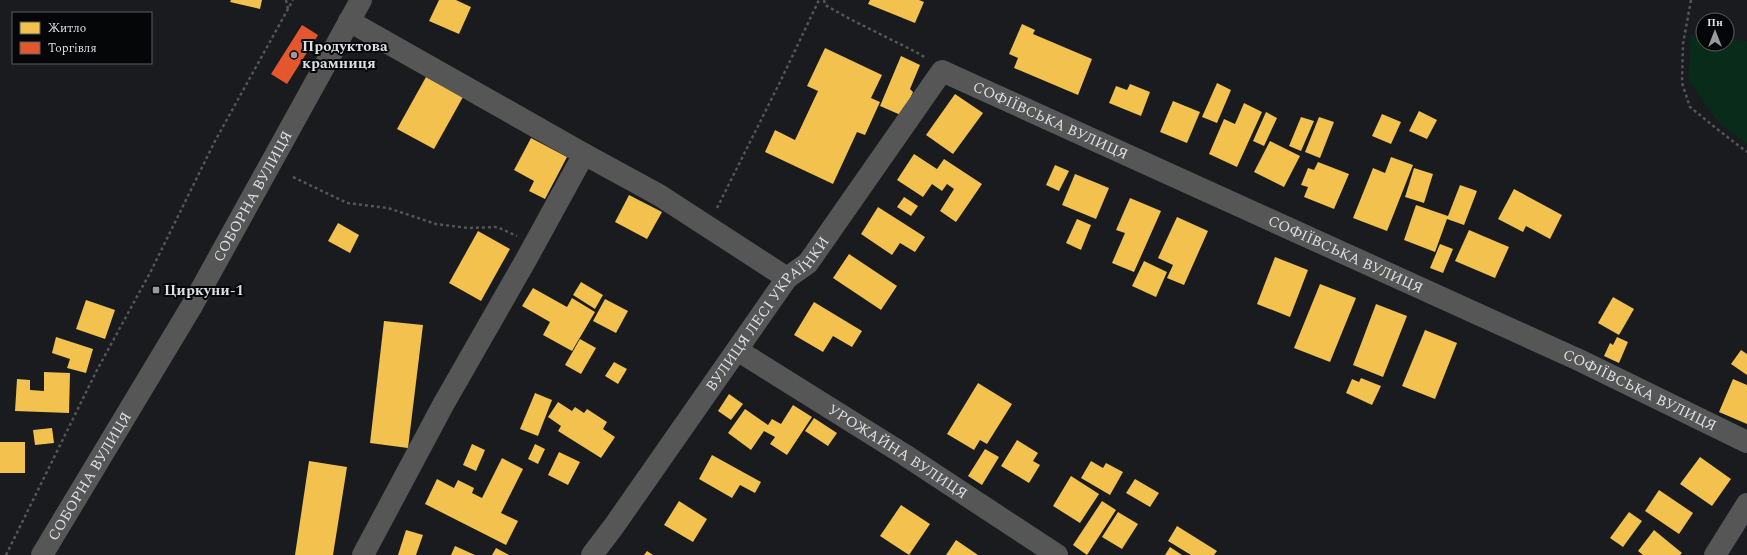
<svg xmlns="http://www.w3.org/2000/svg" width="1747" height="555" font-family="Spectral,serif">
<style>
.green{fill:#092b19}
.homes{fill:#f2c14e}
.shops{fill:#e4572e}
.lines{fill:none;stroke-linecap:round;stroke-linejoin:round}
.path{stroke:#545655;stroke-width:2.5;stroke-dasharray:3 3;stroke-linecap:butt}
.minor{stroke:#555655;stroke-width:22}
.poi-dot{fill:#989a9e;stroke:#050608;stroke-width:1.5}
.labels{text-anchor:middle;dominant-baseline:central;stroke-width:4;stroke-linejoin:round;paint-order:stroke}
.poi-label{font-size:15px;font-weight:bold;fill:#dcdfe3;stroke:#050608;text-anchor:start}
.street-label{font-size:15px;fill:#dcdfe3;stroke:#050608}
</style>
<rect width="100%" height="100%" fill="#191b1e"/>
<!-- green -->
<polygon class="green" points="1691,35 1703,37 1703,44 1727,44 1727,39 1747,41 1747,144 1720,124 1688,80"/>
<!-- homes -->
<g class="homes">
<polygon points="231,0 262,0 260,9 230,2"/>
<polygon points="439,0 456,0 471,7 459,34 429,21"/>
<polygon points="870,0 919,0 924,2 915,23 868,4"/>
<polygon points="1022,24 1035,30 1033,34 1092,59 1078,95 1014,68 1018,58 1009,54"/>
<polygon points="825,48 882,75 871,98 880,102 865,135 857,132 833,184 765,152 775,130 795,140 818,91 807,86"/>
<polygon points="901,56 920,65 910,89 913,92 903,116 880,106"/>
<polygon points="426,77 463,97 434,149 397,129"/>
<polygon points="1217,83 1231,90 1217,123 1202,117"/>
<polygon points="1130,84 1150,92 1141,116 1109,103 1116,86 1127,90"/>
<polygon points="955,94 983,113 953,154 926,135"/>
<polygon points="1173,101 1200,112 1187,143 1160,132"/>
<polygon points="1244,103 1262,112 1237,167 1209,154 1224,119 1235,124"/>
<polygon points="1419,111 1437,120 1427,139 1409,131"/>
<polygon points="1266,112 1277,118 1264,146 1253,141"/>
<polygon points="1382,114 1401,122 1391,144 1372,136"/>
<polygon points="1301,117 1314,121 1301,151 1289,146"/>
<polygon points="1319,117 1334,122 1320,158 1305,152"/>
<polygon points="531,138 567,157 545,199 529,191 534,181 514,170"/>
<polygon points="1270,141 1300,156 1284,187 1254,172"/>
<polygon points="914,154 937,169 944,159 982,184 956,222 940,211 954,189 947,184 942,191 932,184 923,197 897,180"/>
<polygon points="1391,157 1413,165 1387,231 1353,218 1373,168 1385,173"/>
<polygon points="1318,162 1349,174 1334,209 1304,197 1308,187 1301,185 1308,168 1314,170"/>
<polygon points="1055,165 1069,171 1059,191 1046,185"/>
<polygon points="1414,168 1433,174 1424,203 1405,197"/>
<polygon points="1075,174 1109,188 1096,219 1062,205"/>
<polygon points="1460,185 1477,191 1464,225 1447,219 1435,252 1404,240 1416,205 1448,216"/>
<polygon points="1514,189 1562,215 1550,239 1526,226 1523,232 1498,219"/>
<polygon points="629,195 662,212 647,239 615,222"/>
<polygon points="904,197 918,206 911,216 897,207"/>
<polygon points="1130,198 1161,211 1134,272 1112,263 1125,233 1116,230"/>
<polygon points="878,207 925,237 915,252 900,243 892,255 861,234"/>
<polygon points="1177,217 1208,231 1184,285 1167,278 1173,265 1158,258"/>
<polygon points="1077,219 1091,225 1081,250 1066,243"/>
<polygon points="338,223 359,235 350,253 328,241"/>
<polygon points="1469,230 1509,247 1495,278 1455,261"/>
<polygon points="478,231 510,249 481,301 449,283"/>
<polygon points="1440,244 1453,249 1443,273 1430,268"/>
<polygon points="849,254 897,286 881,310 833,278"/>
<polygon points="1275,257 1308,270 1290,317 1257,304"/>
<polygon points="1144,261 1167,272 1156,297 1132,286"/>
<polygon points="581,282 603,295 595,309 573,295"/>
<polygon points="1320,284 1356,298 1330,362 1294,348"/>
<polygon points="533,288 567,307 572,298 595,312 572,351 543,335 550,322 522,306"/>
<polygon points="1613,297 1634,309 1619,335 1598,323"/>
<polygon points="605,299 628,311 616,333 593,321"/>
<polygon points="86,300 115,310 105,339 76,329"/>
<polygon points="814,302 862,331 852,347 833,336 823,352 794,335"/>
<polygon points="1376,304 1407,316 1383,377 1353,365"/>
<polygon points="384,321 423,325 408,448 370,443"/>
<polygon points="1425,330 1457,343 1435,399 1402,386"/>
<polygon points="56,337 93,349 86,373 67,368 70,359 52,353"/>
<polygon points="1617,337 1628,342 1619,363 1604,356 1610,343 1613,345"/>
<polygon points="580,339 596,348 581,374 565,365"/>
<polygon points="1741,350 1747,354 1747,375 1731,364"/>
<polygon points="614,362 627,369 618,384 605,376"/>
<polygon points="44,372 70,373 69,413 15,411 17,379 30,380 30,390 44,391"/>
<polygon points="1361,378 1381,386 1372,405 1346,393 1352,379 1359,382"/>
<polygon points="1733,379 1747,385 1747,424 1719,412"/>
<polygon points="978,383 1012,404 987,444 980,440 974,450 947,434"/>
<polygon points="535,393 552,400 538,436 520,429"/>
<polygon points="729,394 743,404 731,420 718,411"/>
<polygon points="558,402 572,411 575,407 584,413 587,409 607,422 603,429 615,437 601,458 558,431 561,426 548,417"/>
<polygon points="793,405 812,417 787,455 770,444 775,437 764,431 751,450 728,433 745,409 768,425 772,419 781,424"/>
<polygon points="814,418 837,433 828,446 805,431"/>
<polygon points="52,428 54,443 35,445 33,430"/>
<polygon points="1017,440 1038,453 1033,461 1040,465 1029,483 1001,466"/>
<rect x="0" y="442" width="25" height="31"/>
<polygon points="472,444 485,450 476,471 463,465"/>
<polygon points="535,444 545,449 538,464 528,459"/>
<polygon points="985,449 999,457 982,485 968,476"/>
<polygon points="559,452 580,462 568,485 548,475"/>
<polygon points="712,455 761,482 755,493 740,485 732,498 699,479"/>
<polygon points="1700,457 1731,479 1712,506 1680,484"/>
<polygon points="502,458 523,469 501,513 518,521 506,545 425,504 437,479 454,488 458,480 474,488 472,493 482,498"/>
<polygon points="309,461 347,467 333,555 295,555"/>
<polygon points="1091,461 1103,468 1106,463 1123,472 1110,495 1081,478"/>
<polygon points="1071,476 1099,494 1080,523 1053,506"/>
<polygon points="1135,479 1159,493 1150,507 1126,493"/>
<polygon points="1659,490 1693,513 1679,534 1645,511"/>
<polygon points="679,501 707,519 693,542 664,525"/>
<polygon points="1102,501 1116,510 1087,555 1073,545"/>
<polygon points="901,505 930,524 909,555 880,536"/>
<polygon points="1118,512 1138,524 1122,549 1102,537"/>
<polygon points="1629,512 1642,521 1623,547 1610,538"/>
<polygon points="1177,526 1217,551 1214,555 1191,555 1168,541"/>
<polygon points="406,530 423,535 416,555 398,555"/>
<polygon points="1654,530 1682,553 1680,555 1643,555 1638,551"/>
<polygon points="956,540 978,555 946,555"/>
<polygon points="455,546 475,555 451,555"/>
<polygon points="1170,547 1182,555 1165,555"/>
<polygon points="496,548 509,555 492,555"/>
<polygon points="647,551 653,555 644,555"/>
</g>
<!-- shops -->
<polygon class="shops" points="302,25 318,35 287,84 271,74"/>
<g class="lines">
<!-- path -->
<g class="path">
<polyline points="286,0 288,9"/>
<polyline points="824,0 825,5 850,19 916,52 926,58"/>
<polyline points="1691,0 1683,44 1682,83 1690,107 1717,129 1747,152"/>
<polyline points="293,177 347,203 388,208 436,224 468,228 497,227 517,236"/>
<polyline points="717,208 781,80 819,0"/>
<polyline points="6,555 97,370 151,271 215,141 293,0"/>
</g>
<!-- minor -->
<g class="minor">
<polyline points="349,21 584,154 659,195 787,278"/>
<path id="s1" d="M737,350l168,105 152,100"/>
<path id="s2" d="M42,555l151,-251 168,-304"/>
<polyline points="363,555 443,405 527,258 584,154"/>
<path id="s3" d="M592,555l22,-29 173,-248 21,-15 134,-192 637,289 168,82"/>
<polyline points="1715,555 1747,504"/>
</g>
</g>
<!-- markers -->
<g class="poi-dot">
<circle cx="294" cy="55" r="4"/>
<rect x="152" y="286" width="8" height="8" rx="2"/>
</g>
<g class="labels">
<!-- poi labels -->
<g class="poi-label">
<text x="302" y="46">Продуктова<tspan x="302" dy="17">крамниця</tspan></text>
<text x="164" y="290">Циркуни-1</text>
</g>
<!-- street labels -->
<g class="street-label">
<text stroke="none"><textPath href="#s3" startOffset="718">СОФІЇВСЬКА ВУЛИЦЯ</textPath></text>
<text stroke="none"><textPath href="#s2" startOffset="416">СОБОРНА ВУЛИЦЯ</textPath></text>
<text stroke="none"><textPath href="#s3" startOffset="1042">СОФІЇВСЬКА ВУЛИЦЯ</textPath></text>
<text stroke="none"><textPath href="#s3" startOffset="299">ВУЛИЦЯ ЛЕСІ УКРАЇНКИ</textPath></text>
<text stroke="none"><textPath href="#s3" startOffset="1366">СОФІЇВСЬКА ВУЛИЦЯ</textPath></text>
<text stroke="none"><textPath href="#s1" startOffset="190">УРОЖАЙНА ВУЛИЦЯ</textPath></text>
<text stroke="none"><textPath href="#s2" startOffset="92">СОБОРНА ВУЛИЦЯ</textPath></text>
</g>
</g>
<!-- legend -->
<rect x="12" y="12" width="140" height="52" fill="#050608" stroke="#5b5d60"/>
<rect x="20" y="22" width="20" height="12" fill="#f2c14e" stroke="#5b5d60"/>
<text x="48" y="32" font-size="12" fill="#dcdfe3">Житло</text>
<rect x="20" y="42" width="20" height="12" fill="#e4572e" stroke="#5b5d60"/>
<text x="48" y="52" font-size="12" fill="#dcdfe3">Торгівля</text>
<!-- north arrow -->
<g transform="translate(1715 32)"><circle r="19" fill="#050608" stroke="#5b5d60"/>
<path d="M0-3L7 15L0 10L-7 15Z" fill="#989a9e"/>
<text y="-6" font-size="11" font-weight="bold" text-anchor="middle" fill="#dcdfe3">Пн</text>
</g>
</svg>
